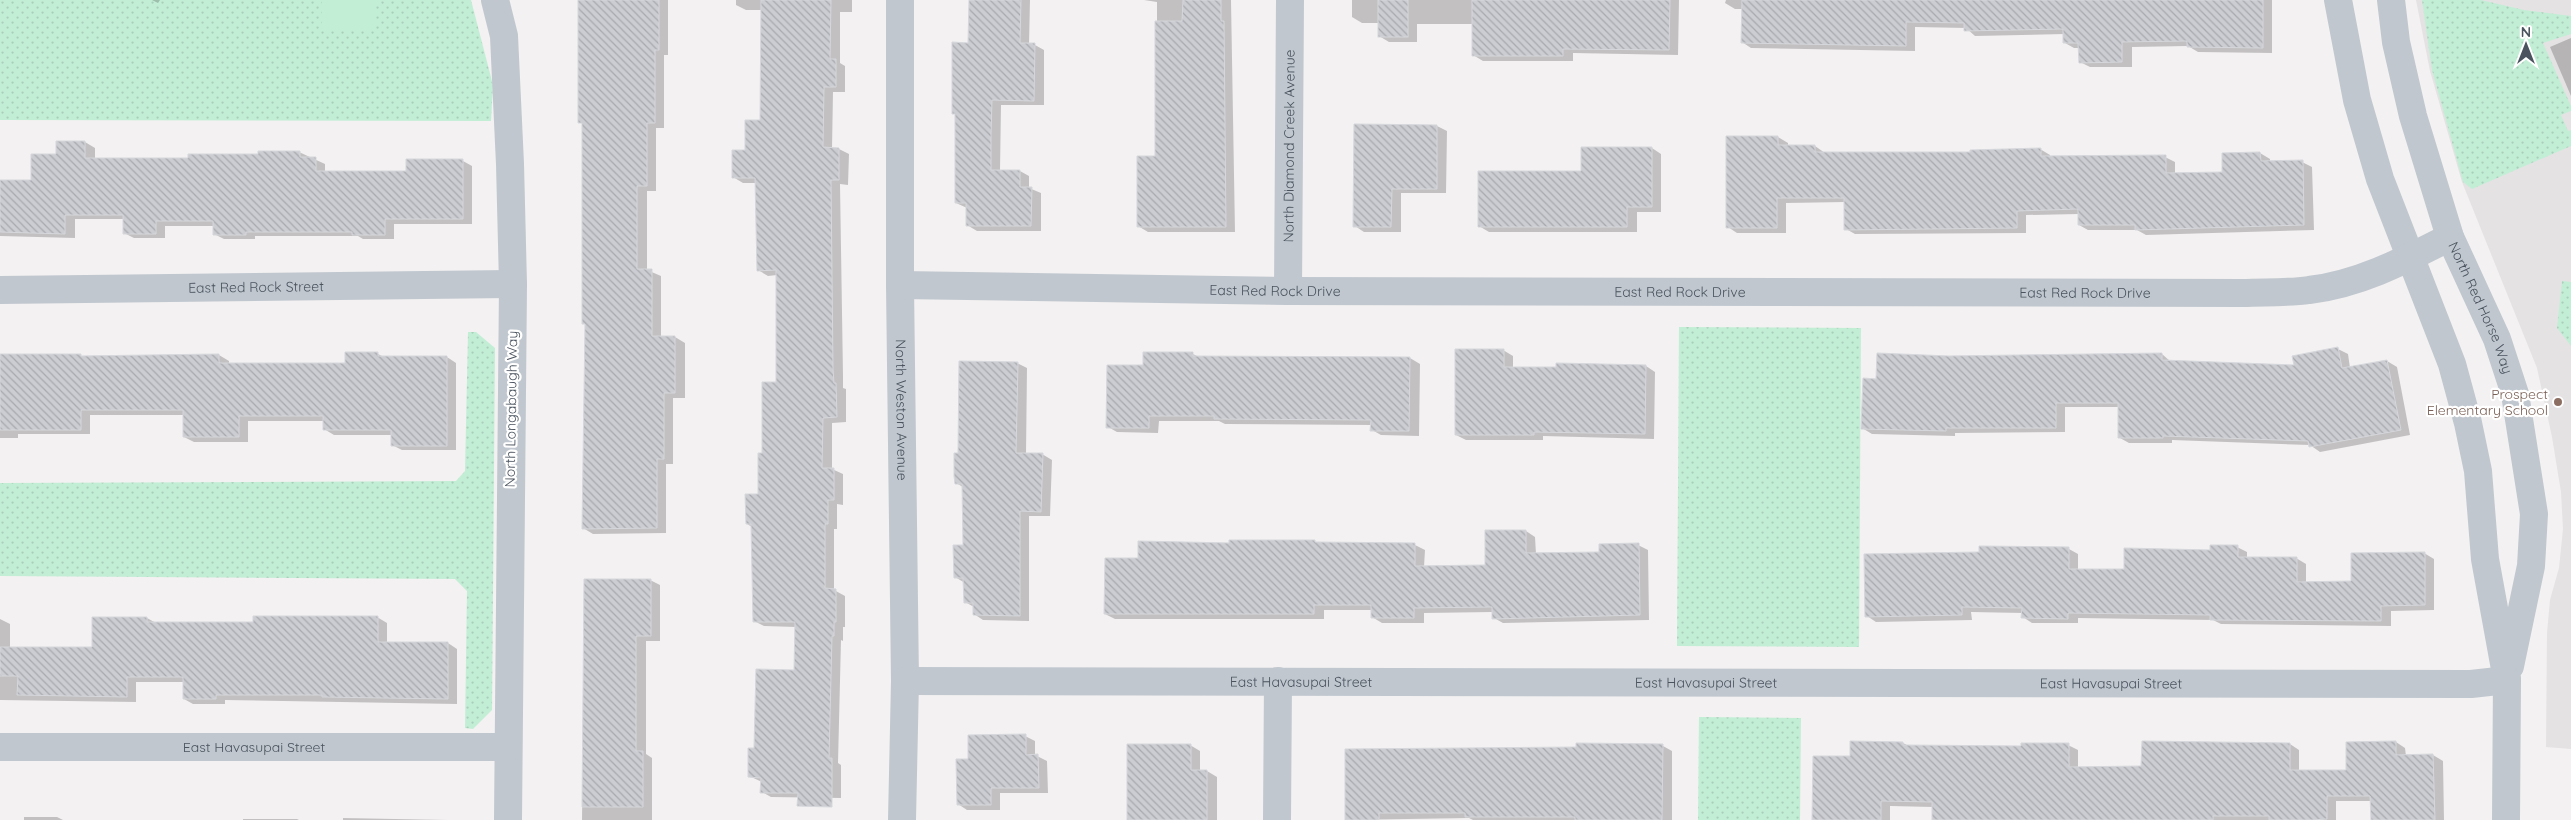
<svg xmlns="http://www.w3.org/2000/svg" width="2571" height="820" font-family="Quicksand,sans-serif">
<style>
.education{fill:#e4e2e3}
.grass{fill:url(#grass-dots)}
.pitch{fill:#c3eed6}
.shadow{fill:#0003}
.building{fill:url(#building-back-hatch);stroke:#d5d7dc}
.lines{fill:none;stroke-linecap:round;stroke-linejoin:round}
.minor{stroke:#c0c7cf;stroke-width:28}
.education-dot{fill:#8d6e63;stroke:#fff;stroke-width:2}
.labels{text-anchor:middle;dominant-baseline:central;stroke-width:4.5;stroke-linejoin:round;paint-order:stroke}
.street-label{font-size:14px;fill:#4a535e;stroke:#fff}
.education-label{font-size:14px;fill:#785e54;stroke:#fff;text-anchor:end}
</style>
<defs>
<pattern id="grass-dots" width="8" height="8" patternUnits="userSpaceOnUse" patternTransform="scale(1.25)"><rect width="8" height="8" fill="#c3eed6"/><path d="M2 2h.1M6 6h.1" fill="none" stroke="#a9ceba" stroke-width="1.8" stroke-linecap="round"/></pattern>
<pattern id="building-back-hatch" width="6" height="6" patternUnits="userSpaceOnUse" patternTransform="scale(1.25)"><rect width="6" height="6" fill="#cbcdd3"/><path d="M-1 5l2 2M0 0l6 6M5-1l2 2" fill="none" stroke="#a7a9ae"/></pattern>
</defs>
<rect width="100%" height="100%" fill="#f3f1f1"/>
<!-- education -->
<polygon class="education" points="2416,0 2571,0 2571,749 2546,747 2547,633 2550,600 2559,568 2563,529 2561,492 2552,437 2537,368 2462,182 2430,71"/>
<!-- grass -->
<g class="grass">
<polygon points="0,0 471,0 493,85 491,121 0,120"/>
<polygon points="2422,0 2481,0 2524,10 2571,16 2571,34 2543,43 2571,106 2571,111 2561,115 2568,131 2571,130 2571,146 2472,189 2463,182 2432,70"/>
<polygon points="2562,281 2571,282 2571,346 2557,328"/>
<polygon points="1679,327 1861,328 1859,647 1677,646"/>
<polygon points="468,332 476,332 495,348 492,710 473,729 465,728 467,591 455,579 0,576 0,483 456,481 465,471"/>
<polygon points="1699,717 1801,718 1800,820 1698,820"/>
</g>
<!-- pitch -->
<rect class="pitch" x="322" y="0" width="54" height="30"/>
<!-- shadow -->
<g class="shadow">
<polygon points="152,0 160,0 158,3"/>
<polygon points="579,0 668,0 668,55 664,55 664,128 656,128 656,191 647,191 647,270 661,276 661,337 675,337 685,343 685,398 673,398 673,464 666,464 666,533 593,534 583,528 586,324 583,124 579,122"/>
<polygon points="736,0 852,0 852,12 840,12 840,63 845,66 845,92 833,92 832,149 839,149 849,154 848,185 840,184 843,376 843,388 846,389 846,422 832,423 832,469 843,474 843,505 837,504 837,529 834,529 834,590 845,596 845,627 843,627 843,641 841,640 838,763 841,765 841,798 771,797 762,792 762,782 749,776 755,749 795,671 796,627 764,626 754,621 752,527 747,524 759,495 763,454 777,383 777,275 768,276 758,270 756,183 743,183 733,177 761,122 763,10 746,10 736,5"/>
<polygon points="970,0 1030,0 1029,45 1035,45 1044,50 1044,105 1001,105 1000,171 1020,171 1029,176 1029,188 1041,193 1041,231 977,231 967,225 967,208 956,203 957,115 953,113 969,44"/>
<polygon points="1144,0 1231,0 1235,232 1148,232 1138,226 1157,157 1157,2"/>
<polygon points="1352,0 1679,0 1678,55 1573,53 1573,61 1483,61 1473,55 1474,24 1417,24 1417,42 1389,42 1379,36 1379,23 1362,23 1352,17"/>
<polygon points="1726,0 2272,0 2272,53 2198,52 2188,46 2132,47 2132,67 2090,67 2080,62 2080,48 2074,48 2065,43 2065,34 1975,36 1966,28 1915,27 1915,51 1751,48 1742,42 1743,9 1735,9 1725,3"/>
<polygon points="2571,38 2571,96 2550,47"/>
<polygon points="1355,125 1437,126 1447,131 1446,193 1401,193 1401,232 1364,232 1355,226"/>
<polygon points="1727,137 1778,137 1788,143 1788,146 1815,146 1825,153 1971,153 2040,149 2050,155 2050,157 2165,157 2175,162 2175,174 2223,173 2260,153 2270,159 2270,162 2302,162 2312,167 2314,230 2146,235 2137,230 2088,230 2079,225 2079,214 2026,215 2026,233 1855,234 1846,229 1846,202 1786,203 1786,233 1737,233 1728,227"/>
<polygon points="85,142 95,148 95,160 189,160 299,152 325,164 325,172 407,172 463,161 472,166 472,224 394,224 394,239 363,239 358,236 255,236 255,239 224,239 214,234 214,226 165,226 165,238 134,238 124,233 124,219 75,219 75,238 0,236 0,182 32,182 57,155"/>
<polygon points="1652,148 1661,154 1661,212 1637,212 1637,232 1489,232 1479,226 1582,172"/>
<polygon points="2338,349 2348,354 2350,368 2387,361 2397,367 2410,435 2320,452 2310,445 2172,440 2172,443 2129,443 2120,438 2119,407 2065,407 2065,432 1955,433 1955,436 1872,434 1862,428 1878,380 1948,358 2162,354 2171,362 2296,366"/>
<polygon points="1503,350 1513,356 1513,368 1646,366 1655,372 1654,439 1543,436 1543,440 1466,440 1456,435"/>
<polygon points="378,354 384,357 447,357 456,363 456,450 402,450 392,445 392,435 334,435 324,429 324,421 248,421 248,442 194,442 184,437 184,415 90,415 90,434 18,434 18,438 0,438 0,357 219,355 229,361 229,364 346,364"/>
<polygon points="1193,354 1199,357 1410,358 1420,364 1419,436 1381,435 1372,430 1372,425 1225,424 1219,421 1159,421 1158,433 1117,432 1108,427 1144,366"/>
<polygon points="1017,363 1027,368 1026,454 1042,454 1052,460 1050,516 1029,516 1029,621 983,620 974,614 974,607 965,602 965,583 955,577 964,546 963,487 956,483 959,455"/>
<polygon points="1526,531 1535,537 1536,554 1600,553 1638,545 1648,550 1649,620 1503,623 1494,618 1493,612 1424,613 1424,623 1382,623 1372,617 1372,610 1324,610 1324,619 1115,619 1105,614 1139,559 1230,544 1314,541 1318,544 1415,545 1425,550 1424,567 1487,567"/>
<polygon points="2237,547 2247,552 2247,558 2296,558 2306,564 2306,583 2353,582 2424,553 2434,559 2434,610 2391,611 2391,626 2221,624 2213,620 2078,618 2078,623 2032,623 2023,617 2023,613 1971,612 1972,620 1876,622 1867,616 1980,553 2069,549 2078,554 2078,571 2125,571"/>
<polygon points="585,580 650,580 660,585 660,641 646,641 646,754 652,758 652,820 582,820"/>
<polygon points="377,617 387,623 387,643 448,643 457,649 457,704 225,700 225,704 193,704 184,699 184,682 136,682 136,702 0,700 0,619 10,624 10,648 93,648 147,618 156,623 254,623"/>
<polygon points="1025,736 1035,741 1035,755 1047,761 1048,793 1000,793 1000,810 967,810 958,804"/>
<polygon points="2396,742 2405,748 2406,756 2433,755 2443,761 2444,820 2372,820 2372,801 2336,801 2336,820 1933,820 1933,807 1890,806 1890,820 1813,820 1851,757 1851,743 1903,743 1909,746 2022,747 2068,745 2078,750 2078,768 2142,768 2290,744 2299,750 2299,771 2347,771"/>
<polygon points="1190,745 1200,751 1200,771 1207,771 1217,777 1217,820 1130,820"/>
<polygon points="1663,746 1672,751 1672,820 1473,820 1469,818 1347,820"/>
<polygon points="24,817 57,817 63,820 24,820"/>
<polygon points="343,818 448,820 343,820"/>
<polygon points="243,819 297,819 299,820 243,820"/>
</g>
<!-- building -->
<g class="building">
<polygon points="578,0 659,0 659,50 655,50 655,123 647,123 647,186 637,186 637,269 652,269 652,336 675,336 675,393 664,393 664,459 657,459 657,528 582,529 585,324 582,324 582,123 578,123"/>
<polygon points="761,0 831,0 830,59 836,59 836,87 824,87 823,147 839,148 839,180 831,180 833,369 834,383 836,383 837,417 823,418 822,468 834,468 834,500 828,500 828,524 825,524 825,588 836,589 836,622 834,622 834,636 832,636 829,758 832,758 832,807 797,806 798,793 760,793 761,778 748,777 748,748 754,748 756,669 794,670 795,622 753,622 751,524 746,524 745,494 758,494 758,453 762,453 762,382 776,382 776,270 757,271 755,178 732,178 732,150 745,150 745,120 760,120"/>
<polygon points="969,0 1021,0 1020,43 1035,43 1034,101 992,100 991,136 991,170 1020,170 1020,187 1032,187 1031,226 966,226 966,203 955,203 955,114 952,114 952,42 968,43"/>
<polygon points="1183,0 1221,0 1221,21 1224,21 1226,227 1137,227 1137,156 1155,156 1155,21 1182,21"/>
<rect x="1378" y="0" width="30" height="37"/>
<polygon points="1472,0 1670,0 1669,50 1563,49 1563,56 1472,56"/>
<polygon points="1742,0 2263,0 2263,48 2187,47 2187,41 2122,42 2122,62 2079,63 2078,43 2063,43 2063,29 1964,31 1964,23 1906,22 1906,46 1741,43"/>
<polygon points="1354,124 1437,125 1437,189 1392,189 1391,227 1353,227"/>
<polygon points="1726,136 1778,136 1778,145 1815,145 1815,152 1970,152 1970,150 2041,148 2041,156 2166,155 2166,173 2222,172 2222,153 2260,152 2261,161 2303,160 2304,225 2135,230 2135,225 2078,225 2078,209 2017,211 2017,228 1844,230 1844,198 1777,198 1777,228 1726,228"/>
<polygon points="56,141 85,141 85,158 188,158 188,154 258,154 258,151 300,151 300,157 316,157 316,171 406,171 406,159 463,159 463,219 385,219 385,235 352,235 352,232 246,232 246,235 213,235 213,221 156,221 156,234 123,234 123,215 65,215 65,234 0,232 0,180 31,180 31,154 56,154"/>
<polygon points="1581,147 1652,147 1652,207 1627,207 1627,227 1478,227 1478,171 1581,171"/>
<polygon points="2338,347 2342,368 2387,360 2401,430 2309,447 2308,441 2163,436 2163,438 2118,438 2118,403 2056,403 2056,428 1946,428 1946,431 1861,429 1863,378 1876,379 1877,353 1948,356 2162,353 2162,360 2294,365 2292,356"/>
<polygon points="1455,349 1504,349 1504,367 1556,367 1556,363 1646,365 1645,434 1534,432 1534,435 1455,435"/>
<polygon points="345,352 378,352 378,356 447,356 447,446 391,446 391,430 323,430 323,416 239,416 239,437 183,437 183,410 81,410 81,430 0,430 0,354 81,354 81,356 219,354 219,363 345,363"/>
<polygon points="1143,352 1193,352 1193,356 1410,357 1409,431 1370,431 1371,420 1214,419 1214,416 1149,416 1149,428 1106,428 1107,365 1143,365"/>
<polygon points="959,361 1018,362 1016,453 1043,453 1041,512 1020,511 1020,616 973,615 973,603 964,603 963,578 954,578 953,545 963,545 962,484 955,484 954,476 954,453 958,453"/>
<polygon points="1485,530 1526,530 1526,553 1599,552 1599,544 1639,543 1640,615 1492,619 1492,607 1414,608 1414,618 1371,618 1371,605 1314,605 1314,614 1104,614 1105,558 1138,558 1138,541 1229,543 1229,540 1315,540 1315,542 1415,543 1415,566 1485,565"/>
<polygon points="2210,545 2238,545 2238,557 2297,557 2297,582 2351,581 2351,553 2425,552 2425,605 2381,606 2381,621 2210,620 2210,615 2068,613 2068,619 2021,618 2022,608 1962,607 1962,615 1865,617 1864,554 1979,552 1979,546 2069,547 2069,569 2124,569 2124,548 2210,550"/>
<polygon points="584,579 651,579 651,636 636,636 636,751 643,751 643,807 582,807"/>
<polygon points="253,616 378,616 378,642 448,642 448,699 322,697 322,695 216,695 216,699 183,699 183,677 127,677 127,697 17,695 18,676 0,676 0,647 92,647 92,617 147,617 147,622 253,622"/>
<polygon points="1026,734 1026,755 1038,754 1039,788 991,788 991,805 957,805 956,759 968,759 968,735"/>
<polygon points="1850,741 1903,742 1903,745 2021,746 2021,743 2069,743 2069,767 2141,766 2142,741 2290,743 2290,770 2346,770 2346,742 2396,741 2396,755 2433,754 2435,820 2371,820 2370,796 2327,796 2327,819 2312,820 2269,820 2269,816 2213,816 2213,820 1932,820 1932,802 1881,801 1881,820 1812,820 1813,756 1850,756"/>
<polygon points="1576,743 1663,744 1662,820 1575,820 1575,817 1465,817 1465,813 1379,813 1379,820 1345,820 1345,749 1576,747"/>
<polygon points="1127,744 1191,744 1191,770 1207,770 1207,820 1127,820"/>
</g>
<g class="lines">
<!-- minor -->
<g class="minor">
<polyline points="495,0 504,36 510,164 513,284 508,820"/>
<path id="s1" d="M900,0v285l5,396 -3,139"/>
<polyline points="2338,0 2357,100 2380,179 2452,364 2468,423 2478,471 2485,559 2507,680 2506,820"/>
<path id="s2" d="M2391,0l5,42 17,74 37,121 47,102 18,55 19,120 -3,52 -21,100"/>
<path id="s3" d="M900,285l388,6 955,2c22,-1 45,0 66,-3 51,-6 96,-30 141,-53"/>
<path id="s4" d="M0,290l513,-6"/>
<path id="s5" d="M1288,291l2,-291"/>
<path id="s6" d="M905,681l1566,3 36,-4"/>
<path id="s7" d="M0,747h508"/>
<polyline points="1277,820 1278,681"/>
</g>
</g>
<!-- markers -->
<circle class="education-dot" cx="2558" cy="402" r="5"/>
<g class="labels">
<!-- street labels -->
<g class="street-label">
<text stroke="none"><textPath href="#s5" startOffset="145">North Diamond Creek Avenue</textPath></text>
<text stroke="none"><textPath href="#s4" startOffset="256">East Red Rock Street</textPath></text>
<text stroke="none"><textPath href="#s3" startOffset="375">East Red Rock Drive</textPath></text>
<text stroke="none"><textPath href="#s3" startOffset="780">East Red Rock Drive</textPath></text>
<text stroke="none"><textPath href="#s3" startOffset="1185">East Red Rock Drive</textPath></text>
<text stroke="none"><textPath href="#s2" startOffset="322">North Red Horse Way</textPath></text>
<text transform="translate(511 409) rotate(-89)">North Longabaugh Way</text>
<text stroke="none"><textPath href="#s1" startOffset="410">North Weston Avenue</textPath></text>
<text stroke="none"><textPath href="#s6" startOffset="396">East Havasupai Street</textPath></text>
<text stroke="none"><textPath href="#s6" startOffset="801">East Havasupai Street</textPath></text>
<text stroke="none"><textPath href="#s6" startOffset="1206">East Havasupai Street</textPath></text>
<text stroke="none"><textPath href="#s7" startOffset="254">East Havasupai Street</textPath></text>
</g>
<!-- education labels -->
<g class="education-label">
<text x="2548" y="394">Prospect<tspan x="2548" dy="16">Elementary School</tspan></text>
</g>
</g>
<!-- north arrow -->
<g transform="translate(2526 45)" stroke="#ffffff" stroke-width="4" paint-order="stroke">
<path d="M0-4L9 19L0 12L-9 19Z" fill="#4a535e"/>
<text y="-8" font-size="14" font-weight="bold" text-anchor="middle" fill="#4a535e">N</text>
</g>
</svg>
